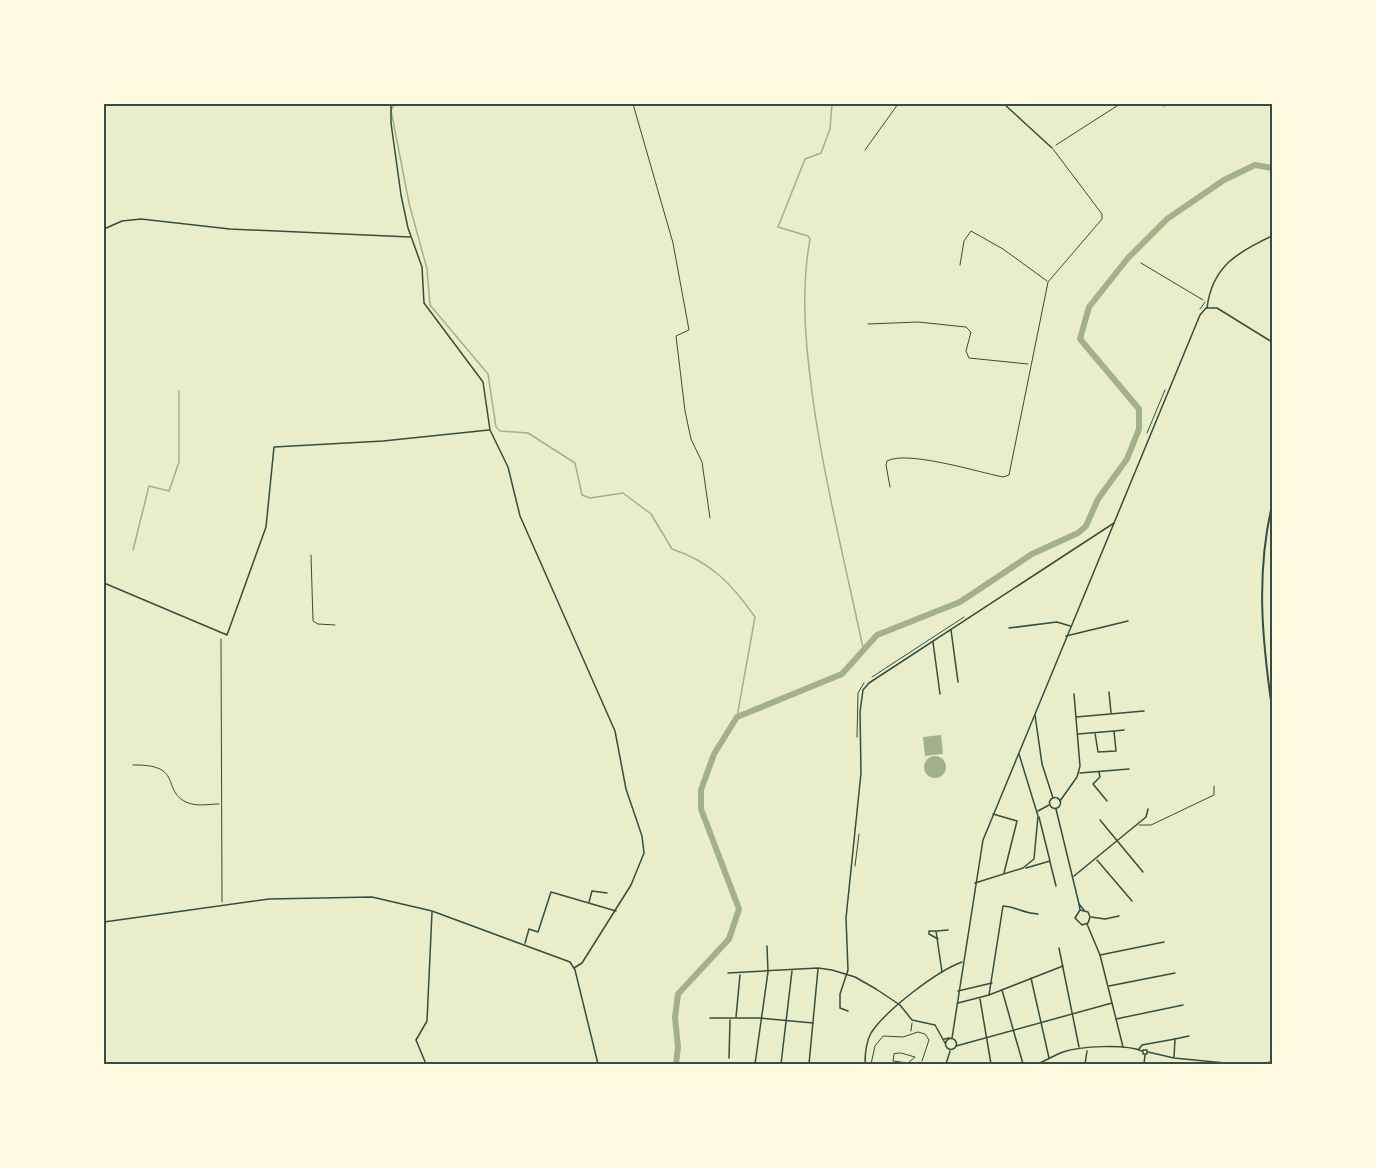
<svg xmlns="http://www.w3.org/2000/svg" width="1376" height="1168" font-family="'Libre Baskerville',serif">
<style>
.water{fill:#a3b18a}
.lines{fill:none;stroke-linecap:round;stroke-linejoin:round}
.stream{stroke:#a3b18a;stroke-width:1.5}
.river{stroke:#a3b18a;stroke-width:6}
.path{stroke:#344e41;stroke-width:1}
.service{stroke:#344e41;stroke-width:1}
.pedestrian{stroke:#344e41;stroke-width:1}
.minor{stroke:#344e41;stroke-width:1.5}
.tertiary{stroke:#344e41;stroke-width:1.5}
.secondary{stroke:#344e41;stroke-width:2}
.neatline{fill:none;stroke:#344e41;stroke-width:2}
</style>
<rect width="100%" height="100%" fill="#e9edc9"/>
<!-- water -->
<g class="water">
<polygon points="941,735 943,754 925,756 923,737"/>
<circle cx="935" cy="767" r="11"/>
</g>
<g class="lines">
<!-- stream -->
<g class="stream">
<path d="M395,104l-4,6 18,93 18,66 3,36 58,69 8,53 4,4 28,2 47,30 7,32 8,3 33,-5 28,21 21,35c39,13 60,35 83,68l-18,100"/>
<path d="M832,104l-2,25 -9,24 -16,6 -27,68 30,9 2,3c-10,56 -4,111 4,168 12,81 32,160 49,241"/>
<polyline points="133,550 149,486 169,491 179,462 179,391"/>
</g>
<!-- river -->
<polyline class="river" points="676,1064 678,1047 675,1017 678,994 729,939 739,909 701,809 701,790 714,754 737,717 842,674 877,635 960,602 1032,554 1078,533 1086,526 1098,499 1127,459 1139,429 1139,409 1080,339 1089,307 1128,258 1167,219 1224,180 1255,165 1272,168"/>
<!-- path -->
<g class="path">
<polyline points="633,104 673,243 689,330 676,336 685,411 691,439 702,462 710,518"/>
<polyline points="1158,104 1164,106 1170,104"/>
<polyline points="1178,104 1190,104"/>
<polyline points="1056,145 1120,104"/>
<polyline points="1141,263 1203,300"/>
<polyline points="1200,309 1205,302"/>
<polyline points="1147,433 1165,390"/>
<polyline points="311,555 313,621 318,624 335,625"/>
<polyline points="221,639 222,902"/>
<polyline points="872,677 964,617"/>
<polyline points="857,737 858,693 864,683"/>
<path d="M133,765c51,-1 28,25 53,37 10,5 23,2 33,2"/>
<polyline points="855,866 859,834"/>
<polyline points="911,1031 912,1023"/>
<polyline points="871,1064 875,1046 883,1036 903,1037 918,1032 925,1034 929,1040 922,1061"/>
</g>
<!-- service -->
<g class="service">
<polyline points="865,150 898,104"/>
<polyline points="960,265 964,241 971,231 1003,249 1047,281"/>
<polyline points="868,324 918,322 966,327 971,332 966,351 969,358 1028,364"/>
<path d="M890,487l-4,-22 1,-4c20,-11 91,11 116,16l6,-2 39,-193 54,-63v-5l-49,-65"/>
<polyline points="1139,825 1151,825 1214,795 1214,786"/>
</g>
<!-- pedestrian -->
<g class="pedestrian">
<polygon points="901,1053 915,1057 908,1063 893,1061 894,1054"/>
<polyline points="919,1062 921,1064"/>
</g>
<!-- minor -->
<g class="minor">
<polyline points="1004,104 1052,148"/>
<polyline points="104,229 122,221 141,219 230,229 410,237"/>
<path d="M1207,308c5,-42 31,-56 65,-72"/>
<polyline points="104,583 227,635 266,527 274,447 383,441 489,430"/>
<polyline points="1009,628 1057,622 1070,626"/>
<polyline points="951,630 958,682"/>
<polyline points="1066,636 1128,621"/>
<polyline points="933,642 940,694"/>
<polyline points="1109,692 1111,713"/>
<polyline points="1035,715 1042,764 1053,798"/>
<polyline points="1076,717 1144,711"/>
<polyline points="1115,731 1124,730"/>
<polyline points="1078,734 1114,731 1116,751 1098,752 1095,733"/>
<polyline points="1099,772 1100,777 1093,784 1107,801"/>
<polyline points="1080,773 1129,769"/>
<circle cx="1055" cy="803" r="5.5"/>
<polyline points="1060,801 1077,777 1080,766 1074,694"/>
<polyline points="1056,809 1079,904"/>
<polyline points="1038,811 1049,805"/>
<polyline points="993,814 1017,821 1004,873"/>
<polyline points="1100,820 1143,872"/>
<polyline points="1097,860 1132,901"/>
<polyline points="1050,862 1056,886"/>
<polyline points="1026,868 1050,861 1039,817"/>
<polyline points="1074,876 1146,817 1148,809"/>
<polyline points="975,883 1023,868 1034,859 1038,816 1019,754"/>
<polyline points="589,902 592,891 607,893"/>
<polyline points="1080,910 1088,912 1090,917 1088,923 1082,925 1075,918 1080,910 1079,904 1084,910"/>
<polyline points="1091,917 1105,919 1119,916"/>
<polyline points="1087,924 1100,955 1123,1047"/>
<polyline points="937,931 948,930"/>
<polyline points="938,939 929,934 929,931 936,931 942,972"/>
<polyline points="525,943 529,929 538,932 551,892 616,911"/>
<polyline points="1059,948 1079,1047"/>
<polyline points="1100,955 1164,942"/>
<polyline points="728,973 818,968 832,970 855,977 876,989 900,1005 912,1020 935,1025 945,1043"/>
<polyline points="1031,978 1049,1058"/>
<polyline points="1109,986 1175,973"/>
<polyline points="1002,990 1023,1064"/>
<polyline points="958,991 992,983"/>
<path d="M989,995l14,-89c15,1 18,7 35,8"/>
<polyline points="980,999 991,1064"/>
<polyline points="958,1003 989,995 1063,966"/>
<polyline points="848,1011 840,1008 840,994 848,970 846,918 861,773 860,712 863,690 869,683 1114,523"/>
<polyline points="736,1017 740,975"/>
<polyline points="710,1018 760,1018 813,1023"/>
<polyline points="1116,1019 1183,1005"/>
<polyline points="944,1039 950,1038"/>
<polyline points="956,1046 1112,1003"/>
<polyline points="1139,1049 1142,1045 1175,1039"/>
<polygon points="1147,1050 1147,1054 1143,1054 1143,1050"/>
<polyline points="1148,1052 1174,1058 1235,1064"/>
<polyline points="1174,1057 1175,1039 1189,1036"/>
<polyline points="729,1058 730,1020"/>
<polyline points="426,1064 416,1040 427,1021 432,912"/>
<polyline points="755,1064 768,972 767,946"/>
<polyline points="781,1064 792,971"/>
<polyline points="809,1064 818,969"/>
<path d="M865,1064c0,-10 1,-22 6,-31 15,-23 66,-62 91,-71"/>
<path d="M1037,1064c9,-3 17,-9 26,-12 17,-6 63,-8 79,-1"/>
<polyline points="1085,1064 1087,1051"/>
<polyline points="1258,1064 1272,1062"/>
</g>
<!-- tertiary -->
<g class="tertiary">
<polyline points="391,104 391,123 401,195 408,228 422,267 424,303 483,382 490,430 508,467 520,516 615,731 626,789 642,836 644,853 631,885 582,963 574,968"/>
<polyline points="104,922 269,899 372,897 432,911 570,962 575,970 598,1064"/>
<polyline points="952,1038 983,840 1200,315 1206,308 1217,308 1272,342"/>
<circle cx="951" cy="1044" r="5.5"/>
<polyline points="946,1064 950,1051"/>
<polyline points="1144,1064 1145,1055"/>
</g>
<!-- secondary -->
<g class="secondary">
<path d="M1272,505c-16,69 -10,134 0,203"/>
<polyline points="1272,945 1272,999"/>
</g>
</g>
<!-- border -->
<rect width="1376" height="1168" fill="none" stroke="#fefae0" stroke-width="210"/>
<rect x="105" y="105" width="1166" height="958" class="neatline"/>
</svg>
